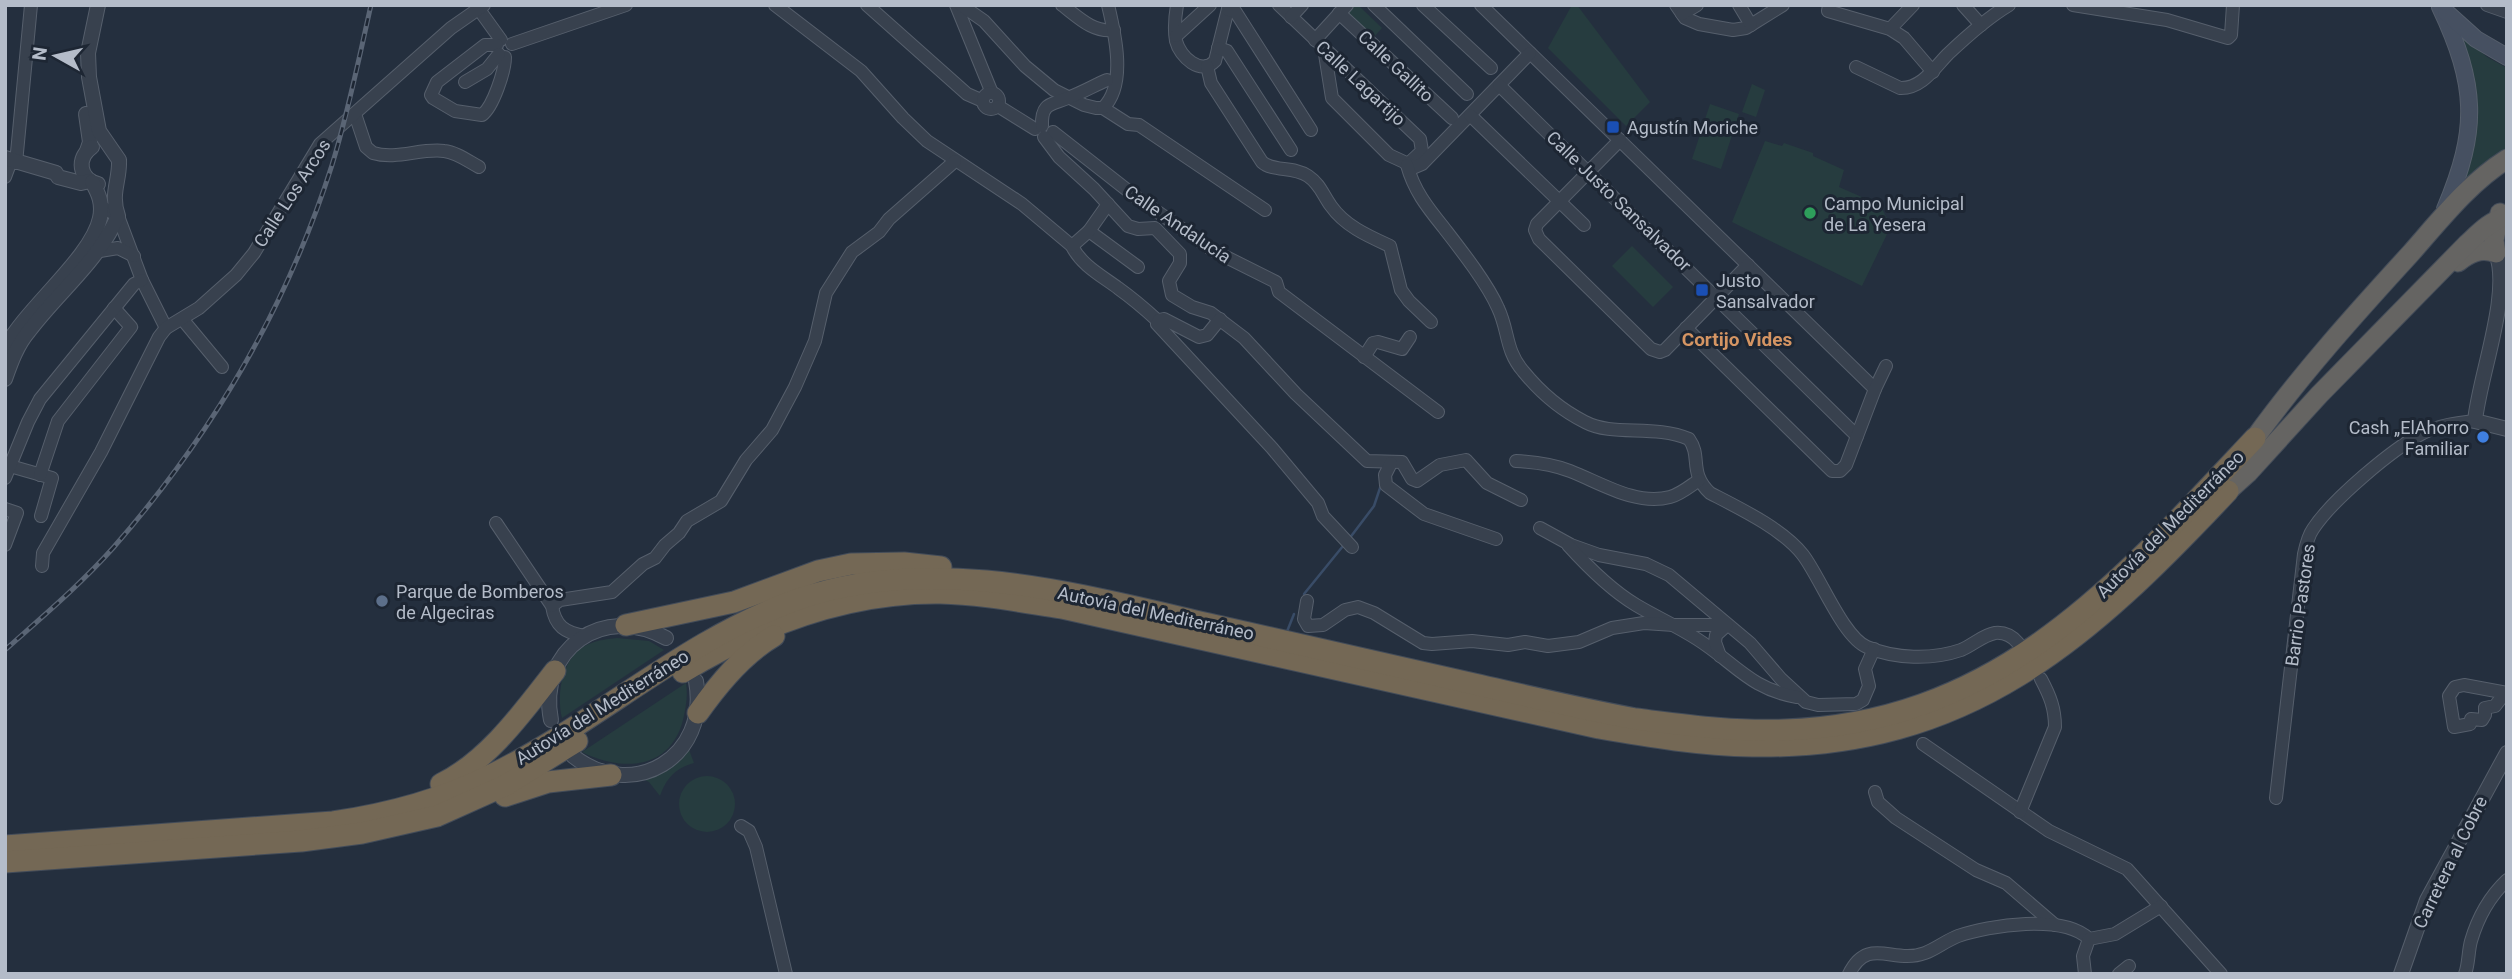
<svg xmlns="http://www.w3.org/2000/svg" width="2512" height="979" font-family="Roboto,sans-serif">
<style>
.green{fill:#263c3f}
.lines{fill:none;stroke-linecap:round;stroke-linejoin:round}
.stream{stroke:#394c67;stroke-width:2.5}
.minor-casing{stroke:#565f6c;stroke-width:14}
.tertiary-casing{stroke:#565f6c;stroke-width:16}
.secondary-casing{stroke:#565f6c;stroke-width:18}
.trunk-casing{stroke:#434c59;stroke-width:21}
.motorway-casing{stroke:#434c59;stroke-width:23}
.minor{stroke:#38414e;stroke-width:12}
.tertiary{stroke:#38414e;stroke-width:14}
.secondary{stroke:#465061;stroke-width:16}
.trunk{stroke:#656462;stroke-width:19}
.motorway{stroke:#746855;stroke-width:21}
.rail-casing{stroke:#5a6575;stroke-width:5}
.rail{stroke:#1d2633;stroke-width:2.5;stroke-dasharray:8;stroke-linecap:butt}
.transit-dot{fill:#1a4fb4;stroke:#1d2633;stroke-width:2.5}
.leisure-dot{fill:#2e9e5b;stroke:#1d2633;stroke-width:2.5}
.shop-dot{fill:#3f7fe0;stroke:#1d2633;stroke-width:2.5}
.service-dot{fill:#5c6f8a;stroke:#1d2633;stroke-width:2.5}
.labels{text-anchor:middle;dominant-baseline:central;stroke-width:6;stroke-linejoin:round;paint-order:stroke}
.street-label{font-size:18px;fill:#b4bcc9;stroke:#1d2633}
.poi-label{font-size:18px;fill:#b4bcc9;stroke:#1d2633;text-anchor:start}
.neighbourhood-label{font-size:19px;font-weight:bold;fill:#d59563;stroke:#1d2633}
</style>
<rect width="100%" height="100%" fill="#242f3e"/>
<!-- green -->
<g class="green">
<polygon points="1354,5 1358,5 1382,28 1373,38 1348,14"/>
<polygon points="1572,5 1577,5 1650,102 1626,126 1548,48"/>
<polygon points="2464,38 2487,57 2507,68 2507,152 2463,187"/>
<polygon points="1752,84 1765,90 1756,117 1742,112"/>
<polygon points="1710,104 1739,114 1721,169 1692,159"/>
<polygon points="1765,141 1782,146 1784,143 1813,153 1813,156 1844,170 1839,187 1880,205 1891,226 1862,286 1732,222"/>
<polygon points="1632,246 1673,287 1653,307 1612,266"/>
<path d="M617,638l32,3 15,9 -102,68c-6,-25 0,-63 27,-74 9,-4 19,-5 28,-6z"/>
<path d="M686,683c2,13 0,24 -3,37 -13,50 -61,52 -101,32z"/>
<path d="M688,747l6,16c-19,5 -28,16 -34,33l-11,-14 -8,-4z"/>
<circle cx="707" cy="804" r="28"/>
</g>
<g class="lines">
<!-- stream -->
<g class="stream">
<polyline points="1349,539 1374,506 1381,485"/>
<polyline points="1304,594 1343,546"/>
<polyline points="1286,634 1294,614"/>
</g>
<defs>
<g id="minor">
<path d="M775,5l86,66 42,47 24,23 95,63 50,42c9,19 30,30 46,42 14,10 27,21 40,33"/>
<polyline points="867,5 967,94 983,101"/>
<polyline points="956,5 992,93"/>
<polyline points="961,5 984,21 1025,66 1054,90 1084,105 1096,108 1103,108 1128,124 1139,125 1265,210"/>
<path d="M1062,5c16,12 31,28 52,25"/>
<path d="M1177,5c-2,12 -3,25 -1,36 4,16 25,35 39,20l14,-56"/>
<polyline points="1279,5 1420,139 1422,151 1407,165"/>
<polyline points="1374,5 1467,94"/>
<polyline points="1423,5 1491,68"/>
<polyline points="1481,5 1875,389"/>
<polyline points="1676,5 1685,18 1699,24 1733,30 1746,28 1783,5"/>
<polyline points="1739,5 1751,25"/>
<polyline points="1829,5 1828,11 1890,29 1904,38 1933,72"/>
<polyline points="1963,5 1981,25"/>
<polyline points="2073,5 2167,20 2228,38 2231,35 2233,5"/>
<polyline points="2487,5 2507,12"/>
<polyline points="478,8 501,40"/>
<polyline points="1228,10 1235,11 1311,130"/>
<polyline points="1339,13 1452,118"/>
<polyline points="1682,14 1697,5"/>
<polyline points="1291,17 1302,5"/>
<polyline points="1890,29 1913,5"/>
<polyline points="1176,36 1210,5"/>
<polyline points="1315,40 1347,5"/>
<polyline points="512,44 626,5"/>
<path d="M497,45h-12l-48,37 -6,13 2,3 22,13 27,4c11,-8 23,-44 23,-58"/>
<polyline points="1218,48 1227,51 1291,150"/>
<polyline points="1324,48 1332,98 1389,155 1415,167 1422,164 1530,53"/>
<path d="M1207,66l4,17 51,79c11,10 31,4 46,14 12,8 15,19 23,30 14,20 37,30 59,40l11,44 8,11 22,21"/>
<path d="M1856,67l44,21c22,1 35,-21 48,-34 19,-18 39,-36 61,-49"/>
<polyline points="465,82 487,69 499,54"/>
<polyline points="1499,85 1857,436"/>
<circle cx="991" cy="101" r="8"/>
<polyline points="998,106 1035,129"/>
<path d="M1103,108c24,-23 12,-74 5,-103"/>
<path d="M355,114l11,33 7,6c23,7 48,-5 71,-2 12,1 24,10 35,16"/>
<polyline points="1470,115 1584,225"/>
<path d="M1042,126c-1,-25 11,-21 28,-29 13,-5 25,-12 37,-17"/>
<polyline points="1053,132 1136,197 1214,251 1276,282 1279,292 1438,412"/>
<polyline points="1044,137 1059,157 1094,189 1128,226 1138,229 1155,228 1180,254 1180,263 1169,281 1172,295 1192,307 1211,313 1244,338 1296,394 1367,461 1402,462 1412,479 1417,481 1440,465 1466,460 1487,483 1521,500"/>
<polyline points="1620,140 1537,224 1535,230 1539,239 1651,349 1660,352 1665,350 1748,265"/>
<polyline points="16,163 31,5"/>
<path d="M1407,165c7,26 21,43 37,63 17,22 43,55 54,80 11,23 7,42 25,63 17,21 38,39 62,51 28,15 69,2 104,17 13,18 -1,33 21,54 29,15 73,36 93,62 17,22 40,82 64,92 28,12 65,13 94,3 12,-5 22,-15 34,-17 10,-1 17,3 23,10"/>
<polyline points="5,177 11,161"/>
<polyline points="102,207 118,216 142,280 166,328"/>
<polyline points="1089,231 1138,267"/>
<polyline points="1072,246 1089,231 1108,204"/>
<polyline points="100,251 118,248 134,256"/>
<polyline points="1220,319 1207,335 1199,337 1164,319 1159,320 1157,324 1272,448 1318,503 1323,516 1352,547"/>
<polyline points="183,320 222,367"/>
<polyline points="1686,328 1832,471 1840,471 1846,465 1875,389 1886,366"/>
<polyline points="1364,357 1373,343 1378,342 1402,349 1410,337"/>
<path d="M1516,461c19,1 36,3 54,10 31,12 66,35 100,26 11,-3 20,-11 29,-17"/>
<polyline points="1391,463 1385,475 1386,485 1424,514 1496,539"/>
<polyline points="10,466 52,478 41,516"/>
<polyline points="40,475 58,421 131,327 114,308"/>
<polyline points="5,478 28,422 40,399 134,284 142,280"/>
<polyline points="5,509 17,513 5,545"/>
<path d="M496,523l56,83c3,20 13,27 33,30"/>
<polyline points="1540,528 1571,545 1599,555 1646,564 1669,575 1750,643 1781,679 1806,702 1818,705 1856,704 1863,700 1869,686 1865,669 1874,649"/>
<path d="M1568,545c19,21 43,45 68,60 20,12 41,21 61,34 38,24 53,50 100,58"/>
<polyline points="42,566 43,553 101,452 159,337 166,328 199,308 236,275 254,253 320,144 451,28 484,5"/>
<polyline points="1307,601 1304,619 1308,626 1323,625 1345,610 1358,607 1374,613 1423,643 1432,644 1472,641 1508,645 1525,642 1548,646 1579,642 1612,628 1644,623 1674,625 1727,625 1716,635 1715,642 1720,656"/>
<polyline points="552,606 560,600 612,592 643,564 655,558 665,545 679,533 687,521 721,501 746,460 772,430 795,387 815,341 826,293 852,252 879,232 889,219 955,161"/>
<polyline points="2505,693 2495,706 2485,708 2485,715 2482,720 2471,719 2470,724 2454,727 2449,696 2455,687 2464,685 2507,693"/>
<polyline points="1923,744 2049,831 2127,869 2221,974"/>
<polyline points="1875,792 1878,802 1896,818 1976,870 2006,883 2055,925"/>
<path d="M2276,798l28,-244c2,-9 4,-18 9,-25 19,-29 79,-80 110,-96 17,-8 34,-10 52,-12"/>
<path d="M2020,812l35,-85c0,-19 -5,-31 -14,-48"/>
<polyline points="741,826 749,831 756,847 786,974"/>
<path d="M1849,974c19,-39 44,-9 76,-21 11,-4 22,-13 33,-17 31,-11 106,-22 131,3"/>
<polyline points="2085,974 2083,956 2089,939 2115,934 2161,906"/>
<polyline points="2119,974 2129,966"/>
<path d="M2465,974c4,-11 3,-22 6,-33 7,-24 18,-44 36,-61"/>
</g>
<g id="tertiary">
<polyline points="86,114 90,142 87,151"/>
<path d="M92,147c-16,11 -13,32 6,37"/>
<polyline points="5,158 56,173 58,177 81,183 90,181"/>
<path d="M2496,253c16,40 -17,124 -21,168l32,8"/>
<path d="M5,348c22,-41 87,-91 95,-130 3,-14 -1,-24 -8,-36"/>
<path d="M5,379c6,-17 12,-34 24,-48 30,-40 68,-68 89,-115 -8,-23 2,-35 1,-56l-20,-29 -10,-54 -1,-24 10,-48"/>
<path d="M551,720c-14,-71 53,-117 115,-82"/>
<path d="M573,756c60,47 137,1 123,-75"/>
<polyline points="2401,974 2427,900 2507,753"/>
</g>
<g id="secondary">
<path d="M2440,7c37,78 39,122 5,202"/>
<polyline points="2446,12 2476,39 2507,57"/>
</g>
<g id="trunk">
<path d="M2458,262c11,-9 23,-15 38,-9l-2,-13 6,-27"/>
<path d="M2255,438c47,-65 102,-126 156,-185 30,-34 58,-70 96,-94"/>
<path d="M2228,491l20,-18 71,-78 148,-151c12,-11 23,-23 40,-28"/>
</g>
<g id="motorway">
<polyline points="626,625 734,602 818,571 851,564 904,563 941,567"/>
<path d="M683,672c79,-48 164,-80 257,-79 41,1 82,9 122,15l537,120c51,9 102,17 153,18 216,4 337,-107 476,-255"/>
<path d="M698,713c21,-30 45,-59 76,-77"/>
<path d="M441,784c47,-23 82,-72 114,-113"/>
<polyline points="505,796 548,782 611,775"/>
<path d="M5,846l328,-24c55,-8 108,-22 158,-47 106,-52 193,-135 305,-175 141,-50 295,-2 435,29 81,18 162,37 243,55 53,12 107,25 162,35 49,6 98,13 148,11 215,-7 334,-146 471,-292"/>
<polyline points="5,862 301,841 362,833 437,816 506,785 577,741"/>
</g>
</defs>
<!-- minor casing -->
<use href="#minor" class="minor-casing"/>
<!-- tertiary casing -->
<use href="#tertiary" class="tertiary-casing"/>
<!-- secondary casing -->
<use href="#secondary" class="secondary-casing"/>
<!-- trunk casing -->
<use href="#trunk" class="trunk-casing"/>
<!-- motorway casing -->
<use href="#motorway" class="motorway-casing"/>
<!-- minor -->
<use href="#minor" class="minor"/>
<!-- tertiary -->
<use href="#tertiary" class="tertiary"/>
<!-- secondary -->
<use href="#secondary" class="secondary"/>
<!-- trunk -->
<use href="#trunk" class="trunk"/>
<!-- motorway -->
<use href="#motorway" class="motorway"/>
<defs>
<path id="rail" d="M5,650c37,-33 75,-65 108,-102 98,-112 174,-241 219,-383 16,-52 27,-107 39,-160"/>
</defs>
<!-- rail casing -->
<use href="#rail" class="rail-casing"/>
<!-- rail -->
<use href="#rail" class="rail"/>
</g>
<!-- markers -->
<g class="transit-dot">
<rect x="1606" y="120" width="14" height="14" rx="3.5"/>
<rect x="1695" y="283" width="14" height="14" rx="3.5"/>
</g>
<circle class="leisure-dot" cx="1810" cy="213" r="7"/>
<circle class="shop-dot" cx="2483" cy="437" r="7"/>
<circle class="service-dot" cx="382" cy="601" r="7"/>
<g class="labels">
<!-- street labels -->
<g class="street-label">
<text transform="translate(1396 66) rotate(43)">Calle Gallito</text>
<text transform="translate(1361 83) rotate(43)">Calle Lagartijo</text>
<text transform="translate(292 193) rotate(-57)">Calle Los Arcos</text>
<text transform="translate(1619 201) rotate(44)">Calle Justo Sansalvador</text>
<text transform="translate(1178 224) rotate(34)">Calle Andalucía</text>
<text transform="translate(2170 524) rotate(-45)">Autovía del Mediterráneo</text>
<text transform="translate(2300 605) rotate(-82)">Barrio Pastores</text>
<text transform="translate(1156 613) rotate(12)">Autovía del Mediterráneo</text>
<text transform="translate(602 707) rotate(-32)">Autovía del Mediterráneo</text>
<text transform="translate(2450 862) rotate(-64)">Carretera al Cobre</text>
</g>
<!-- poi labels -->
<g class="poi-label">
<text x="1627" y="127">Agustín Moriche</text>
<text x="1824" y="203">Campo Municipal<tspan x="1824" dy="21">de La Yesera</tspan></text>
<text x="1716" y="280">Justo<tspan x="1716" dy="21">Sansalvador</tspan></text>
<text x="2469" y="427" text-anchor="end">Cash „ElAhorro<tspan x="2469" dy="21">Familiar</tspan></text>
<text x="396" y="591">Parque de Bomberos<tspan x="396" dy="21">de Algeciras</tspan></text>
</g>
<!-- neighbourhood labels -->
<g class="neighbourhood-label">
<text x="1737" y="339">Cortijo Vides</text>
</g>
</g>
<!-- border -->
<rect width="2512" height="979" fill="none" stroke="#b4bcc9" stroke-width="14"/>
<!-- north arrow -->
<g transform="translate(56 56) rotate(278)" stroke="#1d2633" stroke-width="5" paint-order="stroke">
<path d="M0-5L12 26L0 18L-12 26Z" fill="#b4bcc9"/>
<text y="-10" font-size="19" font-weight="bold" text-anchor="middle" fill="#b4bcc9">N</text>
</g>
</svg>
